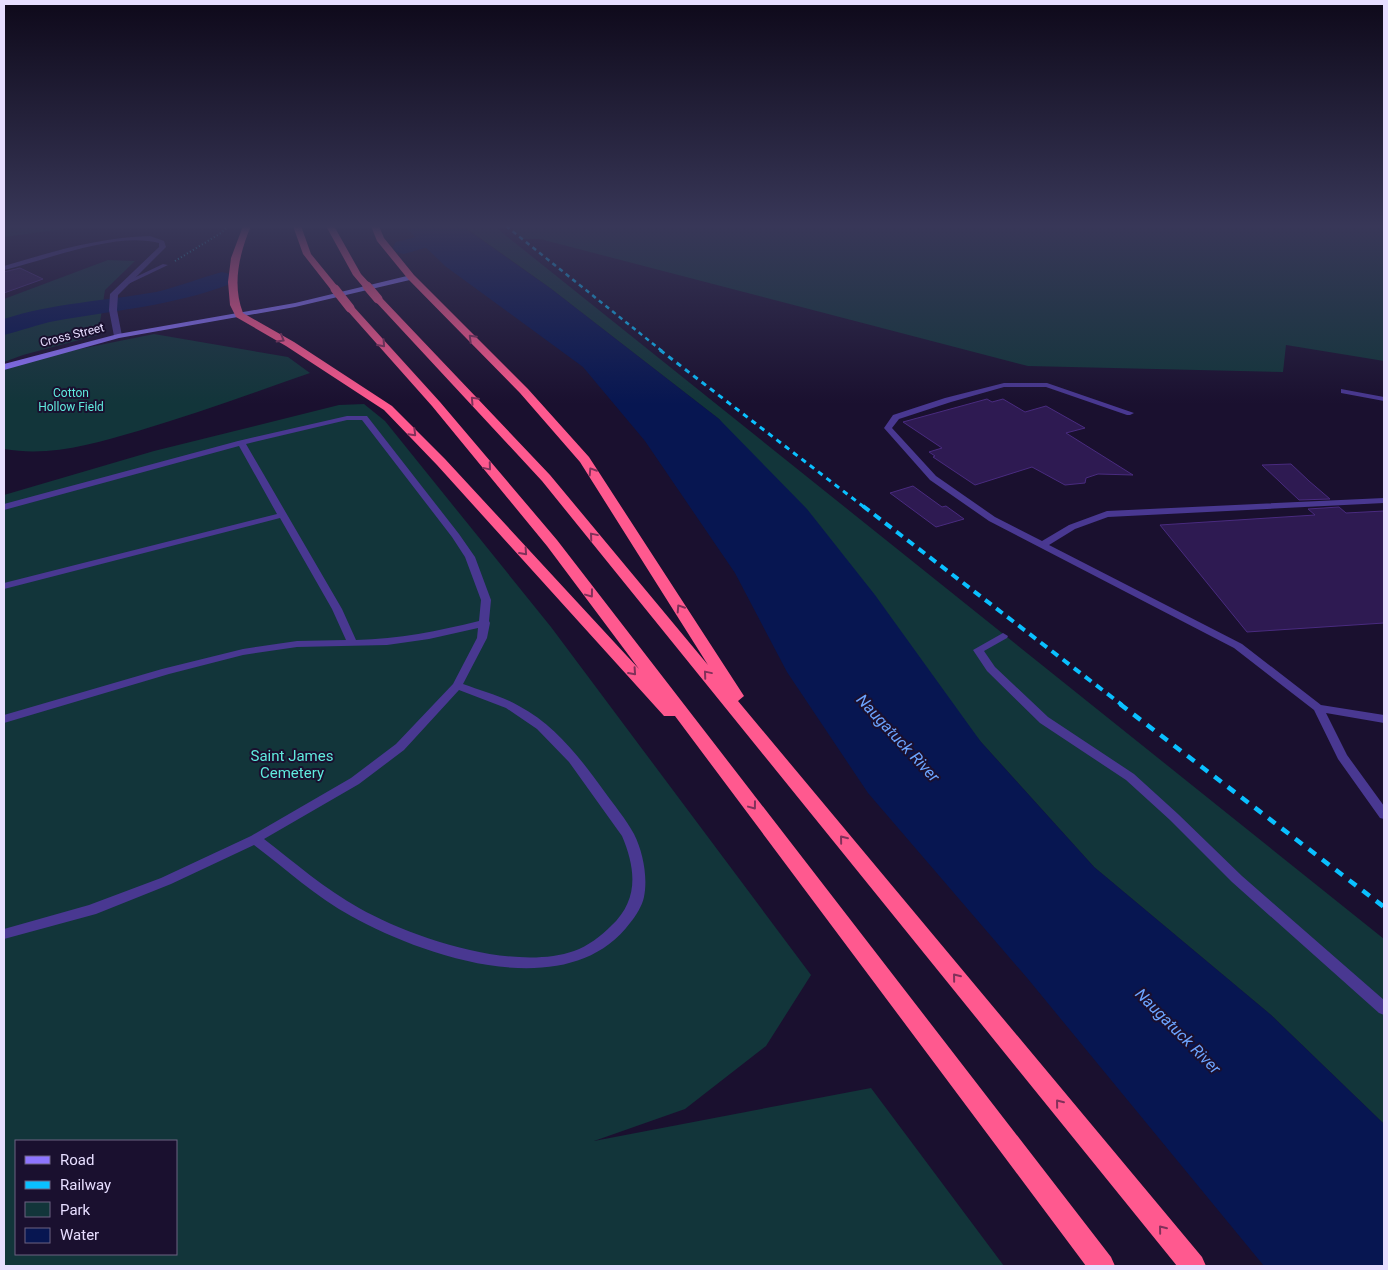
<svg xmlns="http://www.w3.org/2000/svg" width="1388" height="1270" font-family="Roboto,sans-serif">
<style>
.green{fill:#12353a;fill-rule:evenodd}
.water{fill:#071651}
.lines{fill:none;stroke-linecap:round;stroke-linejoin:round}
.river{fill:#071651;fill-rule:evenodd}
.building{fill:#2e1a52;stroke:#492b7f}
.path{stroke:#27baca;stroke-width:2;stroke-dasharray:1 2.5;stroke-linecap:butt}
.lane{fill:#493891;fill-rule:evenodd}
.street{fill:#493891;fill-rule:evenodd}
.secondary{fill:#8e75ff;fill-rule:evenodd}
.highway{fill:#ff598f;fill-rule:evenodd}
.rail-far3{stroke:#0ac0ff;stroke-width:2.5;stroke-dasharray:4.5 4;stroke-linecap:butt}
.rail-far2{stroke:#0ac0ff;stroke-width:3;stroke-dasharray:5.5 5;stroke-linecap:butt}
.rail-far1{stroke:#0ac0ff;stroke-width:4;stroke-dasharray:8 6;stroke-linecap:butt}
.rail{stroke:#0ac0ff;stroke-width:4.5;stroke-dasharray:9 8;stroke-linecap:butt}
.highway-bridge{stroke:#ff598f;stroke-width:9}
.oneway{stroke:#81315a}
.labels{text-anchor:middle;dominant-baseline:central;stroke-width:4;stroke-linejoin:round;paint-order:stroke}
.far-street-label{font-size:12px;fill:#e7deff;stroke:#1a102f}
.far-park-label{font-size:12px;fill:#5feadd;stroke:#1a102f}
.park-label{font-size:15px;fill:#5feadd;stroke:#1a102f}
.water-label{font-size:16px;font-style:italic;fill:#6ca4ff;stroke:#1a102f}
</style>
<rect width="100%" height="100%" fill="#1a102f"/>
<!-- green -->
<g class="green">
<polygon points="4,226 85,226 4,237"/>
<polygon points="463,226 494,226 1384,939 1384,1124 1271,1015 1094,867 981,742 719,419 550,288"/>
<polygon points="509,226 1384,226 1384,361 1286,345 1283,372 1028,366 540,239 522,239"/>
<polygon points="108,260 135,261 105,290 98,335 23,355 4,362 4,299"/>
<path d="M154,334l134,23 22,16c-57,20 -114,41 -172,58 -45,13 -88,26 -134,18v-80l51,-15z"/>
<path d="M364,404l21,17 166,206 260,348 -45,71 -81,63 -91,32 277,-53 133,178h-1000v-771l150,-44 185,-46zM16,1141h160v113h-160z"/>
</g>
<!-- water -->
<polygon class="water" points="404,226 462,226 550,288 719,419 807,509 875,595 981,742 1094,867 1271,1015 1384,1124 1384,1266 1264,1266 1028,979 868,793 787,672 735,573 645,441 583,367 445,266"/>
<g class="lines">
<!-- river -->
<g class="river">
<polygon points="445,230 452,232 456,236 452,240 404,254 396,252 393,247 396,242"/>
<path d="M222,272l8,2 4,5 -4,5c-57,22 -115,26 -175,37 -17,3 -34,10 -51,14v-16c49,-16 101,-18 152,-27 22,-5 43,-14 66,-20z"/>
</g>
</g>
<!-- building -->
<g class="building">
<polygon points="20,268 43,279 4,293 4,272"/>
<polygon points="987,399 992,402 1003,399 1025,412 1046,406 1085,428 1066,433 1133,475 1098,474 1086,478 1085,483 1065,485 1032,467 975,485 933,457 935,456 929,452 942,448 903,422"/>
<polygon points="1291,464 1309,481 1330,499 1299,500 1262,465"/>
<polygon points="913,486 942,507 946,506 964,519 936,527 890,493"/>
<polygon points="1339,507 1346,513 1384,511 1384,623 1247,632 1160,525 1315,515 1308,509"/>
</g>
<g class="lines">
<!-- path -->
<polyline class="path" points="175,261 221,233 228,226"/>
<!-- lane -->
<g class="lane">
<polygon points="163,264 168,265 126,285 121,284"/>
<polygon points="1004,383 1047,383 1134,413 1130,415 1127,415 1046,387 1004,387 951,402 899,419 892,428 936,476 995,517 1042,541 1069,525 1107,511 1384,498 1384,503 1108,517 1075,529 1049,545 1242,644 1321,705 1384,715 1384,723 1326,713 1347,755 1384,806 1384,819 1380,818 1338,759 1314,710 1234,648 989,521 930,480 884,428 893,415 945,398"/>
<polygon points="1341,389 1384,397 1384,401 1341,393"/>
<path d="M347,416h20l92,118 16,23 16,43 -2,21 1,2 -3,15 -24,46c19,7 39,12 56,22 36,19 62,53 85,85 10,14 22,28 30,43 9,18 14,43 10,63 -2,9 -8,19 -14,26 -62,83 -205,34 -279,-7 -35,-19 -65,-47 -97,-71l-83,39 -75,30 -92,25v-10l85,-24 72,-27 90,-42 100,-58 45,-34 57,-60 24,-46 1,-10 -49,11 -42,6 -90,2 -54,8 -74,19 -165,49v-8l158,-46 81,-20 54,-8 49,-1 -14,-31 -52,-91 -276,71v-6l273,-69 -38,-68 -235,64v-6l234,-63zM347,420h15l90,117 13,20 16,43 -2,21c-41,10 -80,18 -123,19l-14,-31 -96,-165zM459,690l47,18 31,21 32,33 53,74c14,33 17,64 -11,90 -10,10 -23,20 -37,25 -60,21 -162,-13 -215,-43 -34,-19 -64,-45 -95,-69l95,-55 45,-34z"/>
<polygon points="1003,633 1008,636 1007,638 984,651 995,667 1048,717 1134,774 1178,814 1242,876 1384,1000 1384,1015 1379,1013 1232,882 1170,820 1126,780 1040,723 987,671 973,650"/>
</g>
<!-- street -->
<path class="street" d="M150,236l14,5 2,6 -48,48 -1,15 5,26 -4,2 -4,-2 -5,-26 1,-16 49,-47v-4c-43,-12 -112,17 -155,27v-4c47,-14 96,-29 146,-30z"/>
<!-- secondary -->
<polygon class="secondary" points="411,275 415,277 414,279 295,307 119,338 4,370 4,364 118,334 295,303"/>
<!-- highway -->
<g class="highway">
<path d="M243,226h8c-12,28 -19,59 -8,87l51,29 98,64 53,53 194,210 -92,-123 -115,-140 -87,-98 8,-2 87,96 117,138 554,717 4,9h-29l-411,-550h-11l-227,-251 -53,-55 -98,-64 -50,-29 -6,-12 -2,-23 3,-24z"/>
<polygon points="293,226 301,226 311,254 338,287 338,291 332,291 303,254"/>
<polygon points="326,226 334,226 361,274 372,286 370,288 364,288 353,275"/>
<polygon points="371,226 379,226 384,238 414,275 528,389 589,457 744,696 738,701 1202,1257 1206,1266 1177,1266 542,481 375,301 375,297 381,297 550,475 708,665 580,462 520,393 408,279 377,241"/>
</g>
<!-- rail-far3 -->
<polyline class="rail-far3" points="506,226 662,351"/>
<!-- rail-far2 -->
<polyline class="rail-far2" points="660,350 864,507"/>
<!-- rail-far1 -->
<polyline class="rail-far1" points="863,506 1122,705"/>
<!-- rail -->
<polyline class="rail" points="1120,704 1384,907"/>
<!-- highway-bridge -->
<g class="highway-bridge">
<polyline points="367,286 378,299"/>
<polyline points="335,289 350,308"/>
</g>
</g>
<!-- one-way arrows -->
<defs><path id="oneway-chevron" d="M-2-3.5L2.5 0L-2 3.5" fill="none" stroke-width="1.6" stroke-linecap="round" stroke-linejoin="round" transform="scale(1.25)"/></defs>
<g class="oneway">
<use href="#oneway-chevron" transform="translate(472 338) rotate(-135)"/>
<use href="#oneway-chevron" transform="translate(281 339) rotate(30)"/>
<use href="#oneway-chevron" transform="translate(382 344) rotate(48)"/>
<use href="#oneway-chevron" transform="translate(474 400) rotate(-133)"/>
<use href="#oneway-chevron" transform="translate(413 433) rotate(45)"/>
<use href="#oneway-chevron" transform="translate(488 467) rotate(50)"/>
<use href="#oneway-chevron" transform="translate(592 471) rotate(-123)"/>
<use href="#oneway-chevron" transform="translate(593 536) rotate(-130)"/>
<use href="#oneway-chevron" transform="translate(524 552) rotate(48)"/>
<use href="#oneway-chevron" transform="translate(590 594) rotate(53)"/>
<use href="#oneway-chevron" transform="translate(680 608) rotate(-123)"/>
<use href="#oneway-chevron" transform="translate(633 672) rotate(48)"/>
<use href="#oneway-chevron" transform="translate(707 674) rotate(-130)"/>
<use href="#oneway-chevron" transform="translate(753 806) rotate(53)"/>
<use href="#oneway-chevron" transform="translate(843 839) rotate(-129)"/>
<use href="#oneway-chevron" transform="translate(956 977) rotate(-129)"/>
<use href="#oneway-chevron" transform="translate(1059 1103) rotate(-129)"/>
<use href="#oneway-chevron" transform="translate(1162 1229) rotate(-129)"/>
</g>
<!-- sky -->
<linearGradient id="sky" x2="0" y2="1"><stop stop-color="#0e091a"/><stop offset="0.56" stop-color="#383758"/><stop offset="1" stop-color="#383758" stop-opacity="0"/></linearGradient>
<rect width="1388" height="404" fill="url(#sky)"/>
<g class="labels">
<!-- far-street labels -->
<g class="far-street-label">
<text transform="translate(72 335) rotate(-14)">Cross Street</text>
</g>
<!-- far-park labels -->
<g class="far-park-label">
<text x="71" y="393">Cotton<tspan x="71" dy="14">Hollow Field</tspan></text>
</g>
<!-- park labels -->
<g class="park-label">
<text x="292" y="756">Saint James<tspan x="292" dy="17">Cemetery</tspan></text>
</g>
<!-- water labels -->
<g class="water-label">
<text transform="translate(898 738) rotate(47)">Naugatuck River</text>
<text transform="translate(1178 1031) rotate(45)">Naugatuck River</text>
</g>
</g>
<!-- border -->
<rect width="1388" height="1270" fill="none" stroke="#e7deff" stroke-width="10"/>
<!-- legend -->
<rect x="15" y="1140" width="162" height="115" fill="#1a102f" stroke="#6c6282"/>
<rect x="25" y="1156" width="25" height="8" fill="#8e75ff" stroke="#6c6282"/>
<text x="60" y="1165" font-size="15" fill="#e7deff">Road</text>
<rect x="25" y="1181" width="25" height="8" fill="#0ac0ff" stroke="#6c6282"/>
<text x="60" y="1190" font-size="15" fill="#e7deff">Railway</text>
<rect x="25" y="1202" width="25" height="15" fill="#12353a" stroke="#6c6282"/>
<text x="60" y="1215" font-size="15" fill="#e7deff">Park</text>
<rect x="25" y="1228" width="25" height="15" fill="#071651" stroke="#6c6282"/>
<text x="60" y="1240" font-size="15" fill="#e7deff">Water</text>
</svg>
